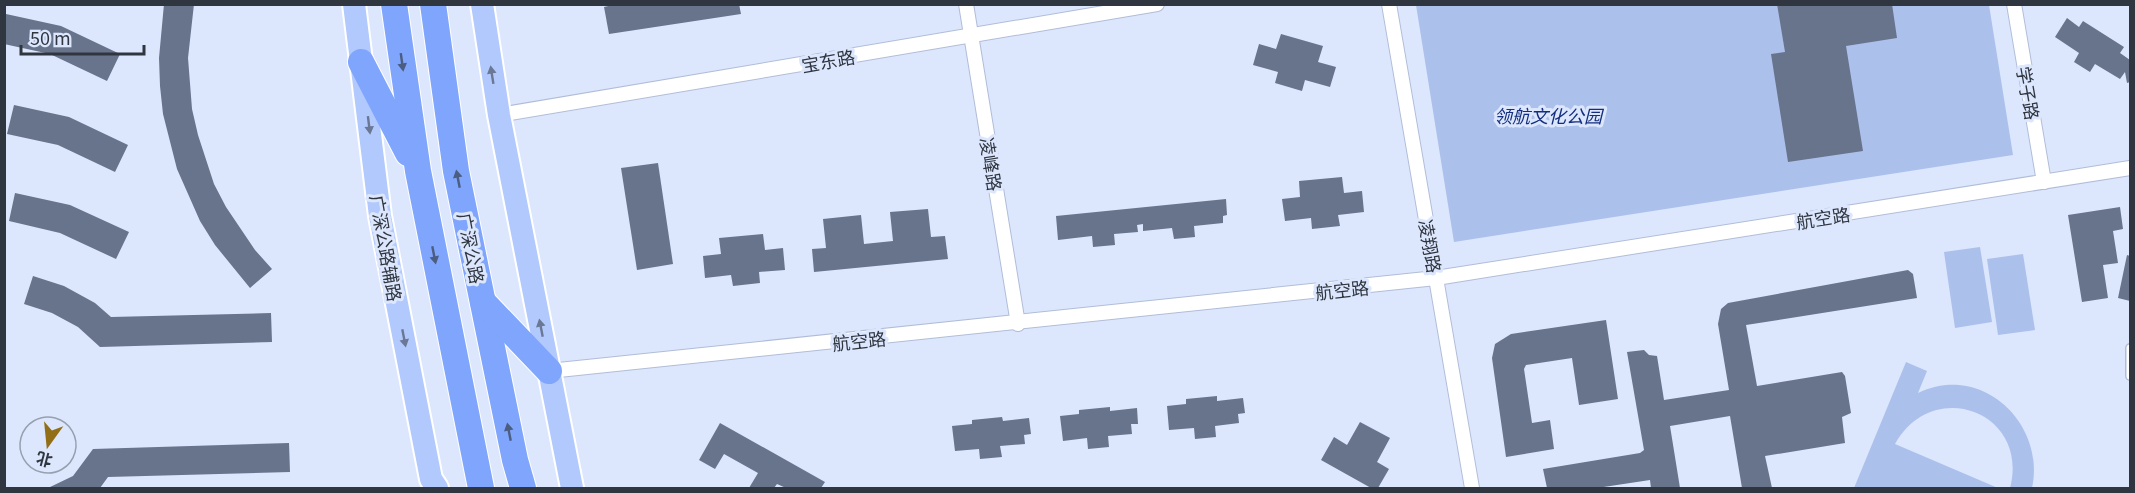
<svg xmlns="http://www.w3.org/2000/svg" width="2135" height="493" font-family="Georgia,'Noto Sans SC',serif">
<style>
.green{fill:#acc0ec}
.building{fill:#68738c}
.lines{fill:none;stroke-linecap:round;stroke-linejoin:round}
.lane-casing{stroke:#b1bdd8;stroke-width:10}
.street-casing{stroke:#b1bdd8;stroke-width:16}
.primary-casing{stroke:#fff;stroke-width:26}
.highway-casing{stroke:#fff;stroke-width:28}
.lane{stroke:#fff;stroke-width:7}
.street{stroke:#fff;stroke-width:14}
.primary{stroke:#b2c9fd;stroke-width:22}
.highway{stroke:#7fa5fc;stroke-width:26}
.oneway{fill:#4c5d82}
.oneway2{fill:#6a7895}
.labels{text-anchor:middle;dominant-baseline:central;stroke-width:6;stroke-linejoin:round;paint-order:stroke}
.street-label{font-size:18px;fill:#303640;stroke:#dce7fd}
.park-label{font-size:18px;font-style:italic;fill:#142e7d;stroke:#dce7fd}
</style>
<rect width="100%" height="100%" fill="#dce7fd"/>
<!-- green -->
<g class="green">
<polygon points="1416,5 1989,5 2013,155 1454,242"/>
<polygon points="1980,247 1992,322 1955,328 1944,252"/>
<polygon points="2023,254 2035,330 1998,335 1987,259"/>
<path d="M1906,362l21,9 -9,22c64,-31 128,31 114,95h-22c20,-76 -77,-112 -115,-44l103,44h-144z"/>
</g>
<!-- building -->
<g class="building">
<polygon points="164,4 194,4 188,58 192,109 198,135 214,184 226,207 255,250 272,269 250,288 215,245 200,221 177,169 163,114 160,86 159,58"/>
<polygon points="617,4 739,4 741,14 609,34 604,7"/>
<polygon points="1777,4 1892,4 1897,38 1846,46 1863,151 1788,162 1771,54 1785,52"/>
<polygon points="6,14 61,26 120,54 107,81 50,54 4,44"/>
<polygon points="2067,18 2079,27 2083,21 2124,47 2120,53 2130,60 2130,82 2127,83 2125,72 2120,79 2095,64 2090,72 2074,62 2079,53 2055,37"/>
<polygon points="1281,34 1323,46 1318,62 1336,67 1330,87 1305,80 1302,91 1275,83 1278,72 1253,65 1259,44 1276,49"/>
<polygon points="14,105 69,117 128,145 115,172 58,145 7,134"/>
<polygon points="658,163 673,264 637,270 621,168"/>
<polygon points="1342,177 1344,193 1362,191 1364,212 1338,215 1340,226 1312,229 1311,218 1285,221 1282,199 1300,197 1299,181"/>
<polygon points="15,193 70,205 129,232 116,259 60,233 9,221"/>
<polygon points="1226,199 1227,215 1223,216 1223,223 1194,226 1195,237 1174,239 1172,228 1143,231 1143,224 1137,225 1138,232 1114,234 1115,245 1093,247 1092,236 1058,240 1056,216"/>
<polygon points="2120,207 2123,229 2113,231 2118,263 2103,265 2108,298 2082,302 2068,215"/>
<polygon points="928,209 931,237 945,236 948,259 814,272 812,249 826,248 823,219 861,215 864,244 893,241 890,212"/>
<polygon points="763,234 765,250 783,248 785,270 759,272 760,283 733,286 731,275 705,278 703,256 721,254 719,238"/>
<polygon points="2127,255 2130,256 2130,301 2118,298"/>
<polygon points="1908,270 1913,274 1917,298 1746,325 1757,386 1842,372 1845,376 1851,413 1842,417 1845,443 1765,456 1772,488 1742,488 1730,416 1670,426 1680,488 1651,488 1650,480 1597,488 1547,488 1543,469 1640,453 1644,450 1627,352 1644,350 1649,355 1657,356 1664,400 1729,390 1718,324 1721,309 1728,303"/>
<polygon points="33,276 64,286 95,303 111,317 271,313 272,342 100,347 78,327 52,313 24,304"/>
<polygon points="1606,320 1618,399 1579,405 1572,358 1526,365 1524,369 1532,423 1550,420 1554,449 1506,457 1492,358 1495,344 1511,334"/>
<polygon points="1217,396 1217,401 1243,398 1245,413 1238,414 1239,423 1215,426 1216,437 1195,439 1194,428 1169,430 1167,406 1186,404 1186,399"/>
<polygon points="1110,407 1110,411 1137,408 1138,424 1131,424 1132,434 1108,436 1109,447 1088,449 1087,438 1063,441 1060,416 1079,414 1079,410"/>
<polygon points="1002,417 1003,421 1029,418 1031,434 1024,435 1025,444 1000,446 1002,457 980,459 979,449 955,451 952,426 972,424 972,420"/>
<polygon points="1360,422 1390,438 1377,462 1389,469 1378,488 1371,488 1321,460 1334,437 1347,445"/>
<polygon points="720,423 825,482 821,488 786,488 777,484 774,488 749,488 758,473 724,454 715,469 699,460"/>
<polygon points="289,443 290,472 108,477 100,488 48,488 73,476 93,449"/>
</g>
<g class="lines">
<defs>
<polyline id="lane" points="2130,348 2130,376"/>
<g id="street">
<polyline points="966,4 1018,324"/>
<polyline points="1389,4 1472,488"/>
<polyline points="2014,4 2044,182"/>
<polyline points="499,115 1157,4"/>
<polyline points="549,371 1436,278 2130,168"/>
</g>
<g id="primary">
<polyline points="354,4 380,216 431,479 437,488"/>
<polyline points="482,4 499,115 572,488"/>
</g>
<g id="highway">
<polyline points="394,4 418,171 481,488"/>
<polyline points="433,4 456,171 515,460 523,488"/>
<polyline points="361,62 408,153"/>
<polyline points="483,302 549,371"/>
</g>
</defs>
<!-- lane casing -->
<use href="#lane" class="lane-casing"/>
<!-- street casing -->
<use href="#street" class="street-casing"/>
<!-- primary casing -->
<use href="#primary" class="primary-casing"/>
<!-- highway casing -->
<use href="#highway" class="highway-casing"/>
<!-- lane -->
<use href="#lane" class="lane"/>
<!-- street -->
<use href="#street" class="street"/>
<!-- primary -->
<use href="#primary" class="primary"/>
<!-- highway -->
<use href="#highway" class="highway"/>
</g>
<!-- one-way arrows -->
<defs><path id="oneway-solid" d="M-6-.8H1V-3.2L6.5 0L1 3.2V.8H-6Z" transform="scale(1.5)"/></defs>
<g class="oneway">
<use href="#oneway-solid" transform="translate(402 62) rotate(82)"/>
<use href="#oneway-solid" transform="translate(458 179) rotate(-101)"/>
<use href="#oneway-solid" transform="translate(434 255) rotate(79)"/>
<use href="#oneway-solid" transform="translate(509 432) rotate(-101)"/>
</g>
<g class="oneway2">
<use href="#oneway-solid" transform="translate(492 75) rotate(-99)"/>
<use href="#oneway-solid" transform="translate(369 125) rotate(83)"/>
<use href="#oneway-solid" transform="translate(541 328) rotate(-101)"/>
<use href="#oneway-solid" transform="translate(404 338) rotate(79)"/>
</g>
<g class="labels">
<!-- street labels -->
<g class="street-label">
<text transform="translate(828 60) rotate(-10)">宝东路</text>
<text transform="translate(2029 93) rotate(80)">学子路</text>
<text transform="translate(992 164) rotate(81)">凌峰路</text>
<text transform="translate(1823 217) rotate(-9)">航空路</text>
<text transform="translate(1431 246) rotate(80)">凌翔路</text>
<text transform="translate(387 248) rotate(80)">广深公路辅路</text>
<text transform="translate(472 248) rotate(79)">广深公路</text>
<text transform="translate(1342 289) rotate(-6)">航空路</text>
<text transform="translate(859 340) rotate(-6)">航空路</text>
</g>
<!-- park labels -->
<g class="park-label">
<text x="1548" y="115">领航文化公园</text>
</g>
</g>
<!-- border -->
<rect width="2135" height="493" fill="none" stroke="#303640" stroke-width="12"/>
<!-- north arrow -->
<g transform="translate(48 445) rotate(195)"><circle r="28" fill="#dce7fd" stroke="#97a0b1" stroke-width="1.5"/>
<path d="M0-4.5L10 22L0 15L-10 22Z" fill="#926f16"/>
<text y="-9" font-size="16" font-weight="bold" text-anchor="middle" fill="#303640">北</text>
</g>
<!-- scale -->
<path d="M21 45v9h123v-9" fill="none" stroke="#303640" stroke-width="3"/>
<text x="30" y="45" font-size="18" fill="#303640" stroke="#dce7fd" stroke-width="4.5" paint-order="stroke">50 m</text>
</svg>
